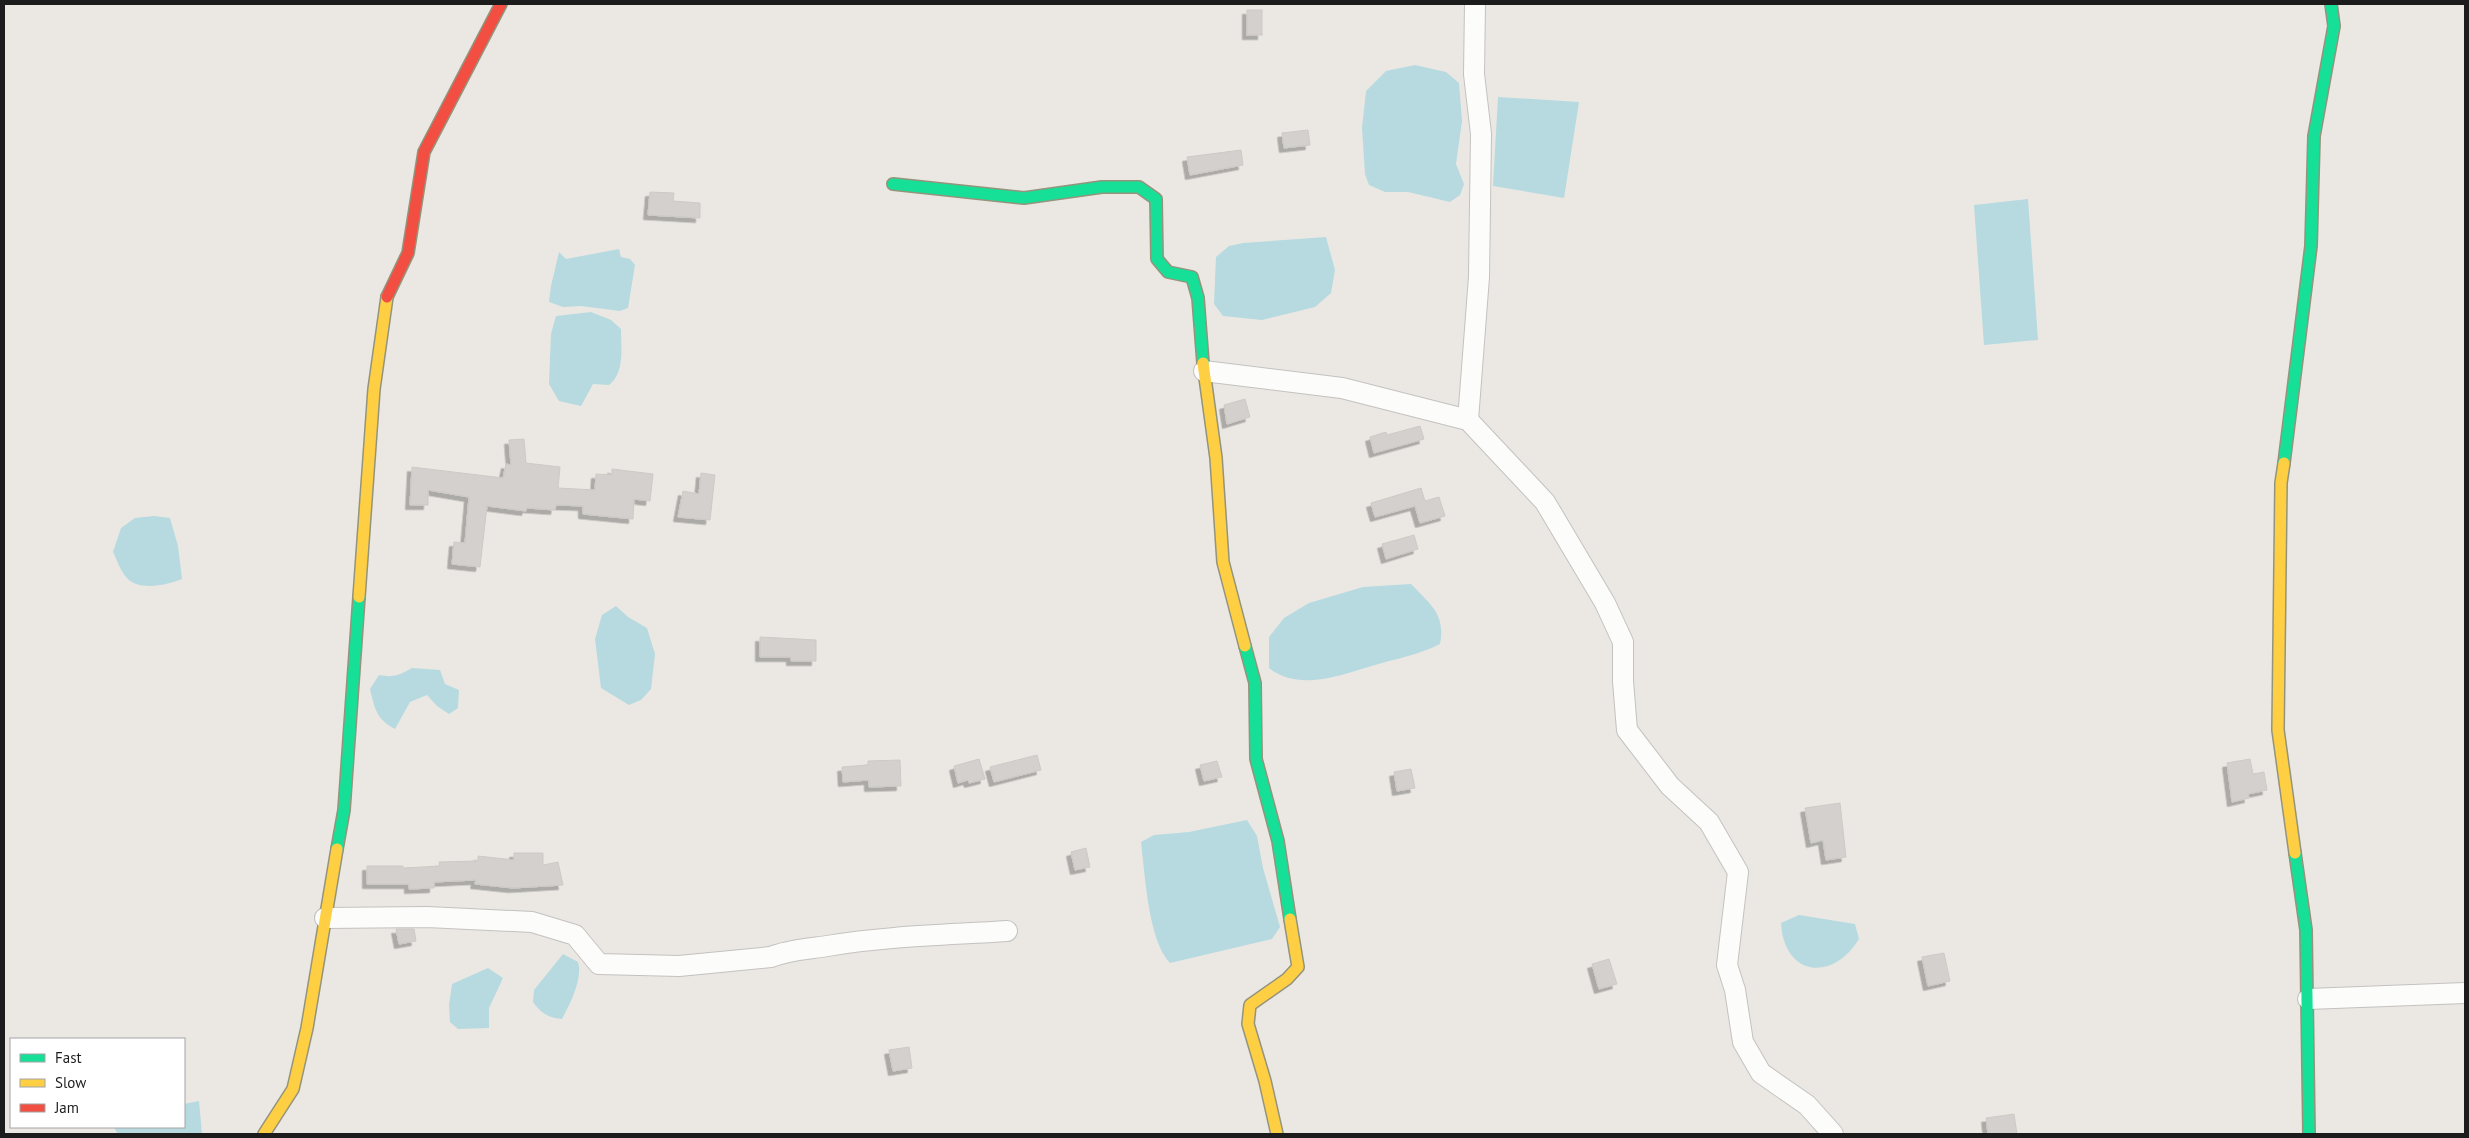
<svg xmlns="http://www.w3.org/2000/svg" width="2469" height="1138" font-family="'PT Sans',sans-serif">
<style>
.water{fill:#b6dadf}
.building{fill:#d3d0cd;stroke:#cec9c5;filter:url(#shadow)}
.lines{fill:none;stroke-linecap:round;stroke-linejoin:round}
.street-casing{stroke:#c3c2c0;stroke-width:22}
.fast-casing{stroke:#94947c;stroke-width:14}
.slow-casing{stroke:#94947c;stroke-width:14}
.jam-casing{stroke:#94947c;stroke-width:14}
.street{stroke:#fcfcfb;stroke-width:20}
.fast{stroke:#16e098;stroke-width:11}
.slow{stroke:#ffcf43;stroke-width:11}
.jam{stroke:#f24e42;stroke-width:11}
</style>
<defs>
<filter id="shadow"><feDropShadow dx="-4.5" dy="4.5" stdDeviation="0" flood-color="#0004"/></filter>
</defs>
<rect width="100%" height="100%" fill="#ebe8e4"/>
<!-- water -->
<g class="water">
<polygon points="1415,65 1446,72 1459,83 1462,121 1456,164 1464,184 1460,195 1450,202 1408,192 1385,192 1369,185 1365,174 1362,128 1366,91 1386,71"/>
<polygon points="1498,97 1579,102 1564,198 1493,186"/>
<polygon points="2028,199 2038,340 1984,345 1974,205"/>
<polygon points="1326,237 1335,270 1331,293 1315,307 1262,320 1223,316 1214,304 1216,257 1229,246 1243,243"/>
<polygon points="619,249 621,257 630,259 635,265 628,308 620,311 581,306 563,307 549,302 551,286 559,252 566,259"/>
<path d="M591,312l20,8 10,9c0,19 4,44 -12,56l-16,-1 -12,22 -22,-5 -10,-17 2,-50 5,-18z"/>
<path d="M154,516l16,2 8,28 4,33c-15,6 -44,13 -56,-2 -6,-7 -9,-17 -13,-25l8,-24 14,-10z"/>
<path d="M1411,584c19,20 35,30 29,60 -20,10 -36,13 -58,19 -34,9 -81,31 -113,5v-31l15,-19 25,-15 54,-16z"/>
<polygon points="616,606 628,617 647,628 655,654 651,689 641,700 629,705 601,688 595,639 602,615"/>
<path d="M412,668l28,2 5,14 14,6 -1,18 -9,6 -12,-8 -10,-11 -17,7 -15,27c-19,-10 -20,-20 -25,-40l9,-14c14,3 21,0 33,-7z"/>
<path d="M1247,820l10,16 6,32 17,59 -8,12 -102,24c-22,-23 -25,-89 -29,-121l13,-7 35,-3z"/>
<path d="M1799,915l56,9 4,15c-26,43 -75,38 -78,-16z"/>
<path d="M563,954l15,8c5,17 -8,42 -16,57 -14,-1 -21,-6 -29,-17l1,-12z"/>
<polygon points="488,968 503,978 489,1008 489,1028 458,1029 450,1022 449,1005 452,984"/>
<polygon points="199,1101 202,1134 118,1134 114,1128 184,1127 184,1104"/>
</g>
<!-- building -->
<g class="building">
<rect x="1247" y="10" width="15" height="25"/>
<polygon points="1308,130 1310,145 1284,148 1282,133"/>
<polygon points="1241,150 1243,165 1190,175 1187,157"/>
<polygon points="650,192 674,193 673,201 700,203 700,218 648,215"/>
<polygon points="1245,399 1250,417 1227,424 1224,405"/>
<polygon points="1420,426 1424,439 1374,453 1370,437 1386,432 1387,435"/>
<polygon points="524,439 526,463 560,467 558,488 595,490 596,474 612,475 612,469 653,474 650,501 634,499 633,519 583,514 583,506 556,505 555,510 527,508 526,511 487,506 480,567 452,564 454,542 465,543 469,497 428,490 428,505 410,505 412,467 503,478 506,464 511,465 509,440"/>
<polygon points="701,473 715,475 710,520 678,517 683,491 699,494"/>
<polygon points="1421,488 1425,501 1439,497 1445,516 1420,523 1415,506 1375,517 1371,503"/>
<polygon points="1414,535 1418,549 1386,559 1382,544"/>
<polygon points="760,637 816,640 816,661 791,661 791,657 760,657"/>
<polygon points="1037,755 1041,770 994,782 990,767"/>
<polygon points="979,759 985,779 969,783 968,780 958,783 954,766"/>
<polygon points="2250,759 2253,774 2264,772 2267,790 2248,794 2249,798 2232,802 2227,763"/>
<polygon points="900,760 901,786 869,787 869,780 843,782 842,767 868,765 868,761"/>
<polygon points="1217,761 1222,777 1204,781 1200,765"/>
<polygon points="1411,769 1415,788 1397,791 1394,772"/>
<polygon points="1840,803 1846,857 1826,860 1823,840 1811,843 1805,808"/>
<polygon points="1086,848 1090,867 1075,870 1071,852"/>
<polygon points="514,853 543,853 543,865 558,862 563,885 513,888 475,884 476,880 434,882 434,888 409,889 409,884 367,884 367,866 403,866 403,868 440,866 439,862 478,861 478,856 514,860"/>
<polygon points="396,929 414,929 416,941 399,944"/>
<polygon points="1944,953 1950,981 1928,986 1922,957"/>
<polygon points="1609,959 1617,984 1599,989 1592,964"/>
<polygon points="909,1047 912,1068 893,1071 889,1050"/>
<polygon points="2014,1114 2017,1134 1988,1134 1986,1118"/>
</g>
<g class="lines">
<defs>
<g id="street">
<polyline points="1204,371 1342,388 1468,420 1545,502 1605,603 1623,642 1623,681 1627,730 1670,786 1709,822 1738,872 1727,965 1735,990 1743,1042 1761,1073 1807,1105 1833,1134"/>
<polyline points="1468,420 1479,277 1481,134 1474,74 1475,4"/>
<path d="M325,918l102,-1 105,5 43,13 24,29 80,2 92,-9c17,-7 37,-8 56,-11 60,-10 119,-11 180,-15"/>
<polyline points="2308,999 2465,993"/>
</g>
<g id="fast">
<polyline points="893,184 1024,198 1102,187 1139,187 1156,199 1157,259 1168,272 1192,277 1198,298 1203,363"/>
<polyline points="2284,463 2311,246 2314,136 2334,26 2331,4"/>
<polyline points="1245,646 1255,683 1256,759 1278,841 1290,919"/>
<polyline points="337,849 344,810 359,597"/>
<polyline points="2295,853 2306,930 2309,1134"/>
</g>
<g id="slow">
<polyline points="1203,363 1216,458 1223,562 1245,646"/>
<polyline points="2284,463 2281,483 2278,730 2295,853"/>
<polyline points="359,597 374,389 387,297"/>
<polyline points="264,1134 293,1089 307,1028 337,849"/>
<polyline points="1277,1134 1265,1081 1248,1024 1250,1005 1287,979 1298,967 1290,919"/>
</g>
<polyline id="jam" points="387,297 408,253 424,152 501,4"/>
</defs>
<!-- street casing -->
<use href="#street" class="street-casing"/>
<!-- fast casing -->
<use href="#fast" class="fast-casing"/>
<!-- slow casing -->
<use href="#slow" class="slow-casing"/>
<!-- jam casing -->
<use href="#jam" class="jam-casing"/>
<!-- street -->
<use href="#street" class="street"/>
<!-- fast -->
<use href="#fast" class="fast"/>
<!-- slow -->
<use href="#slow" class="slow"/>
<!-- jam -->
<use href="#jam" class="jam"/>
</g>
<!-- border -->
<rect width="2469" height="1138" fill="none" stroke="#1c1c1c" stroke-width="10"/>
<!-- legend -->
<rect x="10" y="1038" width="175" height="90" fill="#ffffff" stroke="#a4a4a4"/>
<rect x="20" y="1054" width="25" height="8" fill="#16e098" stroke="#a4a4a4"/>
<text x="55" y="1063" font-size="15" fill="#1c1c1c">Fast</text>
<rect x="20" y="1079" width="25" height="8" fill="#ffcf43" stroke="#a4a4a4"/>
<text x="55" y="1088" font-size="15" fill="#1c1c1c">Slow</text>
<rect x="20" y="1104" width="25" height="8" fill="#f24e42" stroke="#a4a4a4"/>
<text x="55" y="1113" font-size="15" fill="#1c1c1c">Jam</text>
</svg>
